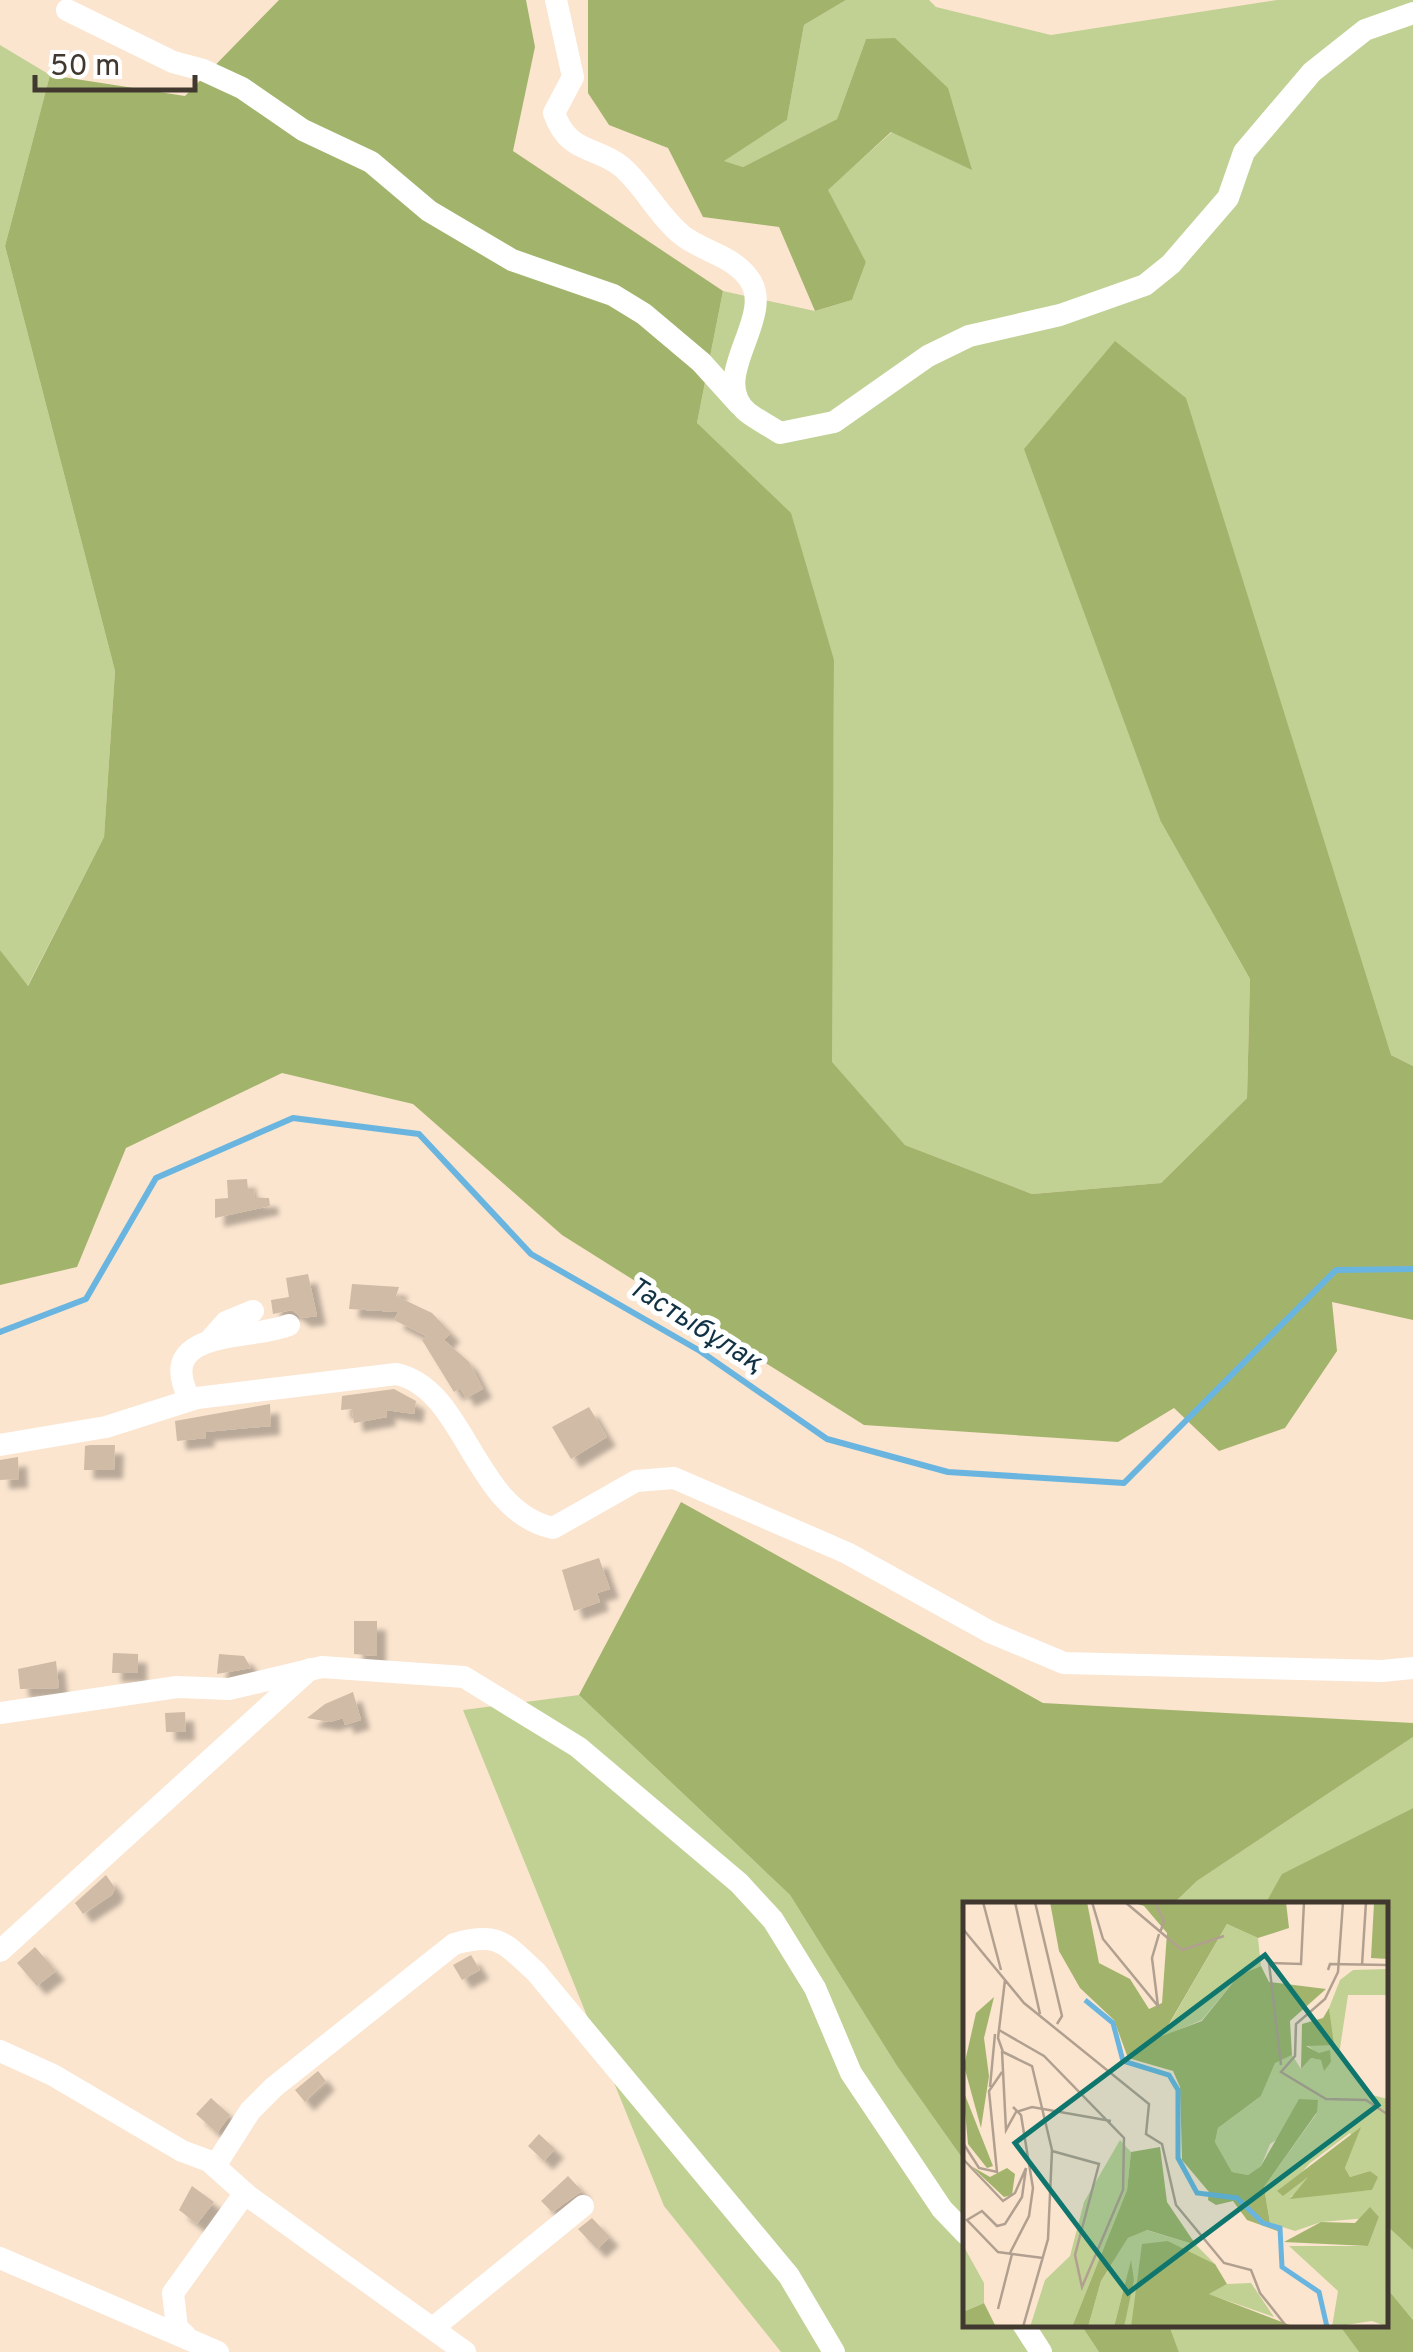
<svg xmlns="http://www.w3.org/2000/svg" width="1413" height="2352" font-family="Overpass,sans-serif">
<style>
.green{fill:#c1d194}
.forest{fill:#a2b46c}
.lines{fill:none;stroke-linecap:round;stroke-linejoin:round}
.stream{stroke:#6ab5e0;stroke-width:6}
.building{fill:#d0bba6;filter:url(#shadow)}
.street{stroke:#fff;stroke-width:22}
.labels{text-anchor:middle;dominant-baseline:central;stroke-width:10;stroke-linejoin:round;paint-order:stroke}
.water-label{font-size:28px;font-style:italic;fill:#103244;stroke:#fff}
.inset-river{fill:none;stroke:#6ab5e0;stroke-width:5}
.inset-road{fill:none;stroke:#b1a08f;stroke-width:2.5}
.view{fill:#0f766e;fill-opacity:0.15;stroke:#0f766e;stroke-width:5}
.inset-edge{fill:none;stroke:#413930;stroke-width:5}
</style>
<defs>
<filter id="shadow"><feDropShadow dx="9" dy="9" stdDeviation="2.5" flood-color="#0004"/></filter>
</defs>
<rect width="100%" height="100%" fill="#fbe5cf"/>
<!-- green -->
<g class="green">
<polygon points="846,0 929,0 936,7 1051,35 1277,0 1413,0 1413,1066 1391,1055 1161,822 1250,979 1247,1098 1161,1183 1032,1194 905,1145 831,1062 834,660 697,423 723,291 815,311 852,300 866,262 827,190 892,132 971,169 866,39 837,119 743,167 723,161 787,120 804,25"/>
<polygon points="0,45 50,75 5,246 115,671 104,837 27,987 0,950"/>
<polygon points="579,1695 790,1895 897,2066 965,2162 966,2324 1081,2325 1099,2352 781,2352 664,2206 463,1710"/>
<polygon points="1413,1737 1413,1808 1283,1874 1265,1904 1173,1904 1197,1881"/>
<polygon points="1386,2225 1413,2250 1413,2320 1386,2287"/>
<polygon points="1169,2325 1339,2325 1359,2352 1179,2352"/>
</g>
<!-- forest -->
<g class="forest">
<polygon points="279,0 526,0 535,47 513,151 723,291 697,423 791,513 834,660 832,1062 905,1145 1032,1194 1161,1183 1247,1098 1250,979 1161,822 1024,449 1115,341 1186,398 1391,1055 1413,1066 1413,1320 1332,1302 1337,1351 1285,1428 1219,1451 1174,1408 1118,1442 864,1425 562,1235 413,1104 282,1073 126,1148 77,1267 0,1285 0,950 28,986 104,837 115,671 5,246 50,75 185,96"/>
<polygon points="588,0 846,0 804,25 787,120 724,161 743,167 837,119 866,39 895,38 948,88 972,170 891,132 828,190 866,262 852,300 815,311 779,227 703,217 668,148 609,125 588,93"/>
<polygon points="681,1502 1043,1703 1413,1723 1413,1737 1197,1881 1173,1904 966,1904 965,2162 897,2066 790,1895 579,1695"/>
<polygon points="1413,1808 1413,2250 1386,2225 1386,1904 1265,1904 1282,1874"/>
<polygon points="1386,2287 1413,2320 1413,2352 1359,2352 1339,2325 1386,2324"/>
<polygon points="1081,2325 1169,2325 1179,2352 1099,2352"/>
</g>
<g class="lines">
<!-- stream -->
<polyline class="stream" points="0,1332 86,1299 156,1178 293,1118 419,1134 531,1254 700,1351 827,1439 948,1472 1124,1483 1336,1270 1413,1269"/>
</g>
<!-- building -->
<g class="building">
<polygon points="247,1179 248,1190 254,1190 255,1198 269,1198 270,1206 215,1218 215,1199 228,1198 227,1180"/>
<polygon points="308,1274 317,1316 302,1318 292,1310 273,1314 271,1300 289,1297 286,1278"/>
<polygon points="352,1284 399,1287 396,1296 432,1313 451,1333 444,1340 469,1362 483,1389 466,1398 460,1388 454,1392 422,1340 426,1336 394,1320 398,1312 349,1309"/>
<polygon points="394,1389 416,1401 414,1414 386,1410 387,1417 354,1423 352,1409 341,1410 342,1396"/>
<polygon points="270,1404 271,1426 205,1432 206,1438 177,1441 175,1421"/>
<polygon points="589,1407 607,1437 571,1459 552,1427"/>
<polygon points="90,1445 115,1445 114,1470 84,1470 85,1446"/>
<polygon points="18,1457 19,1479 0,1480 0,1460"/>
<polygon points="599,1558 610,1589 597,1593 600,1602 574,1611 562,1570"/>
<polygon points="354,1621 377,1621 377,1656 354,1654"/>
<polygon points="113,1653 138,1654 138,1673 112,1673"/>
<polygon points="219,1654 244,1656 251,1668 217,1674"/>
<polygon points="56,1661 59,1688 20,1689 18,1669"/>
<polygon points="353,1692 361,1720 345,1725 343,1718 330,1722 307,1718 325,1704"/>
<polygon points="185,1712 186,1732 166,1732 165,1713"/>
<polygon points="106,1875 115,1888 112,1895 83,1914 75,1903"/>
<polygon points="35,1947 56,1971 37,1986 17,1963"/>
<polygon points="471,1955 480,1970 462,1980 453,1965"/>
<polygon points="318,2071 326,2081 305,2102 295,2090"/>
<polygon points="211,2098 230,2115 217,2133 196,2114"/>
<polygon points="539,2134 555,2149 544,2161 528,2146"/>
<polygon points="568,2176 582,2191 552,2212 541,2201"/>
<polygon points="192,2186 214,2202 197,2224 179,2210"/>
<polygon points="592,2218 610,2237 597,2249 578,2229"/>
</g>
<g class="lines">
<!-- street -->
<g class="street">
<path d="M556,0l17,77 -19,36c15,42 41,32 68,54 23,20 37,50 61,69 20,15 47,19 64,40 33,38 -41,100 0,136 10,8 23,14 33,21l54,-11 94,-66 41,-20 91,-21 85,-30 26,-21 57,-66 16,-46 68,-80 53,-42 48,-17"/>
<polyline points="67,10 173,62 203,70 242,88 303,130 371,162 429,211 512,260 613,295 644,314 701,362 739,404"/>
<polyline points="211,1339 226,1322 253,1311"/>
<path d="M190,1400c-38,-73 60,-59 99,-75"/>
<path d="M0,1445l106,-18 91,-29 199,-24c70,14 77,137 157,154l83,-47 38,-3 173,75 143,79 74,31 318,8 31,-3"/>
<polyline points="0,1713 177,1687 229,1689 322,1667 464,1677 578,1747 739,1883 773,1920 815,1988 851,2073 942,2209 966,2234"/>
<polyline points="0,1951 310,1669"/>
<polyline points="0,2051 53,2075 182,2151 209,2161 248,2196 465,2352"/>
<path d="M215,2166l35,-55 24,-24 180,-143c45,-13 50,-1 82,28l253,304 45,76"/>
<polyline points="0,2258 218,2352"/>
<polyline points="1023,2324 1041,2352"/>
<polyline points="433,2328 583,2206"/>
<polyline points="185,2335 177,2328 173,2293 245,2193"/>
</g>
</g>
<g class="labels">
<!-- water labels -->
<g class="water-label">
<text transform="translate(695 1326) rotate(32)">Тастыбұлақ</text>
</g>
</g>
<!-- overview -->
<g transform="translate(963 1902)">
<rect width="425" height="425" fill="#fbe5cf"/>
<path d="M264,22l31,14 3,28 -22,9 -37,45 -40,17zM425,67v26h-40l-9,60 33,40 16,4v228l-16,-6 -40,6 6,-36 -49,-45h79l11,-29 -58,5 -26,9 -25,-8 -6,-36 53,-74 -47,31 -9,22 -13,9 -16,-3 -17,-30 3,-14 43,-32 14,-34 17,-7 9,14 10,-11 11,2 2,10 7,-8 -26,-18 28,1 -4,-37 11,-28 13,-10zM387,231l5,9 -10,26 5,9 20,-6 7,6 -5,13 -82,7 12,-7 7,-13 -20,10 21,-24zM157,238l11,12 -4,38 -55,137h-42l15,-47 25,-24 14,-54zM183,328l50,15 19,19 -47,-23 -30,57 -7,29h-7l7,-66 -17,66h-26l13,-46 27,-43zM0,343l21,38v20l-21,9zM288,381l23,34 -66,-23 19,-10z" fill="#c1d194" fill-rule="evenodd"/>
<path d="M87,0h37l12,61 31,16 19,30 13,-6 5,-70 -23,-27 -13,-4h155l3,26 -31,10 -31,-14 -65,112 40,-15 37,-46 22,-9 8,16 57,7 -36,32 2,34 -17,8 -14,33 -43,32 -3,14 17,30 16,3 13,-9 38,-67 19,1 -1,12 -53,75 6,36 10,9 -33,-12 -14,-19 -17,4 -8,-5 1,-8 -27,-32 -2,-73 -7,-16 -45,-13 -14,-38 -34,-32 -21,-37zM425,0v57l-17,-1 3,-55zM31,95l-10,41 5,38 -8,52 -17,-62 12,-53zM366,106l5,37 -28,1 13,7 11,-3 1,12 -7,9 -3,-11 -10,-2 -10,11 1,-45 21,-6zM0,188l30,76 -6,2 -19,-24zM398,225l-16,41 5,9 20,-6 8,6 -6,13 -82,9 18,-22 -25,19 -6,-5zM197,245l7,55 29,43 -49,-15 -19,8 -27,43 -13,46h-16l55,-137 4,-38zM8,264l19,11 17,-9 8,6 -3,21 -8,2zM407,305l9,10 -11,29 -84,-4 37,-20 34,1zM205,339l47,23 12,20 -18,10 86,33h-164l11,-83zM168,358l3,20 -10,47h-10zM21,401l12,24h-33v-15z" fill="#a2b46c"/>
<path class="inset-river" d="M122,98l28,23 10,38 46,14 9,15v68l19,35 40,5 26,25 17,5 2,39 37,25 8,35"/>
<path class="inset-road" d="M20,0l18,68M52,0l25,112M72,0l27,114 -5,8M129,0l11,37 55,67 -6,-48 7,-24M162,0l57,48 42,-14M192,0l9,19 -4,12M380,0l-5,70 -13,27 -29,25 -1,32 -14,16 45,27 40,1 21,14M0,27l61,74 125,101 -3,30 16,10 14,61 48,58 27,7 9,23 27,34M306,61l12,102M306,61l32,1 3,-62M399,63l4,-63M365,68l2,-6 58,1M42,78l-7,58 5,14 29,14 20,84 -4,89 -25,88M36,128l45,26 80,82 -1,52 -41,97 -7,-32 24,-91 -47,-13M39,149l4,79 10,-18 16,-5 79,14M27,185l5,-53M425,197v38M0,241l16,25 18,4 -8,-81 13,-19M0,257l40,42 12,-8 11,-25 -4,29 -17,27 -8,2 -15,-15 -15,9 31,32 45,6M425,318v93M47,351l19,-37 4,-28 -12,-73 -8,-8M35,407l14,-55"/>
<path class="view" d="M302,53l113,150 -250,188 -113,-150z"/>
<rect width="425" height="425" class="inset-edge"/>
</g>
<!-- scale -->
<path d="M35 75v15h160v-15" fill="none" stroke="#413930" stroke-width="5"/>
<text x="50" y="75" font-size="30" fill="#413930" stroke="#ffffff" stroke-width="8" paint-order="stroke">50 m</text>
</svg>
